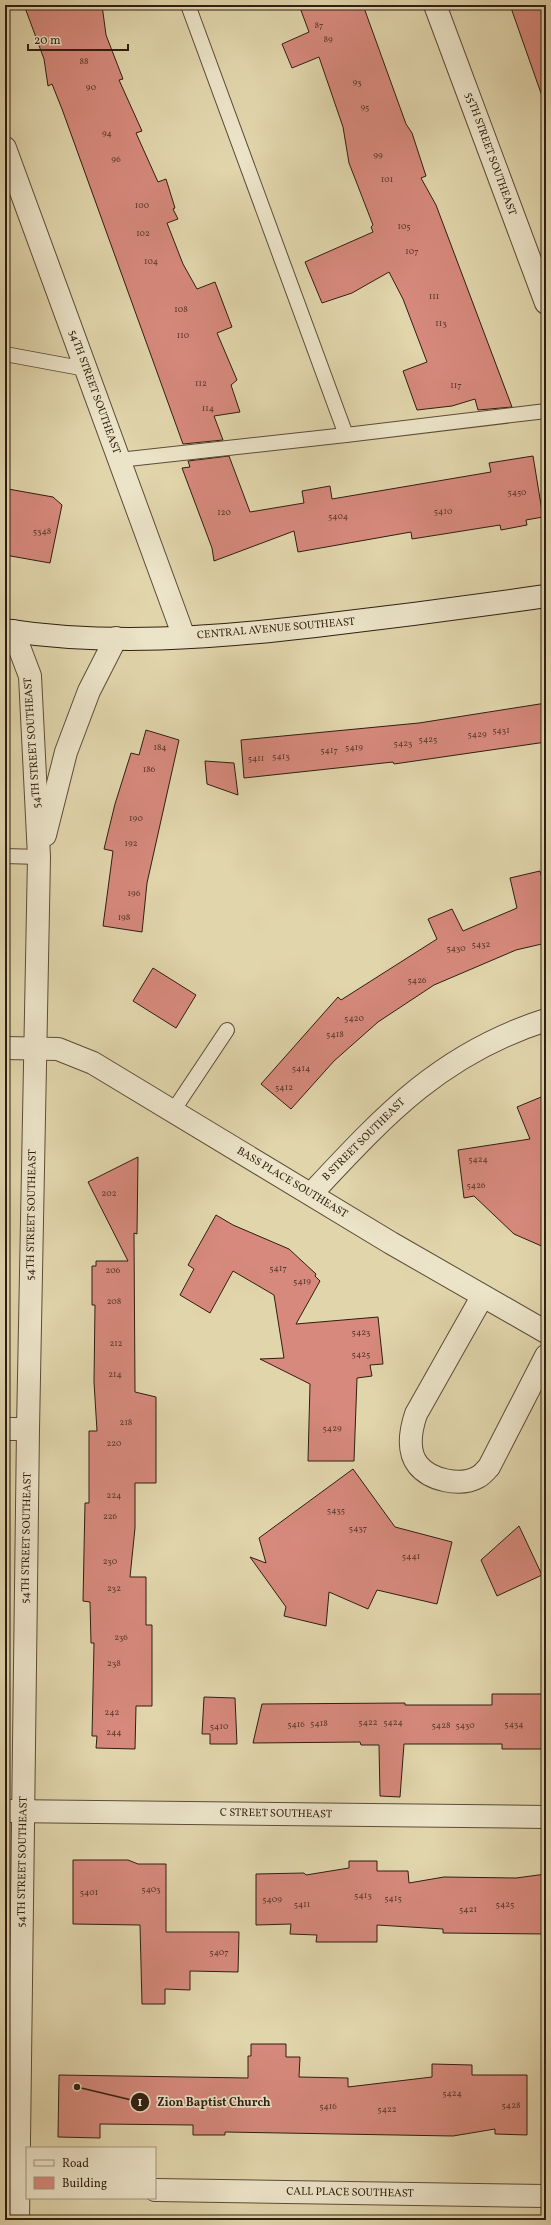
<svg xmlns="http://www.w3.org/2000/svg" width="551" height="2225" font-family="Vollkorn,serif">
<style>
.building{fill:#d6897c;stroke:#2f1e10}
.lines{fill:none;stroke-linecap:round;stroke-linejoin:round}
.service-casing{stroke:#5c4c37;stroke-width:16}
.minor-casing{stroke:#5c4c37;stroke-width:24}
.secondary-casing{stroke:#2f1e10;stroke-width:24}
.service{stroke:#ece4c9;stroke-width:14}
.minor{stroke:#ece4c9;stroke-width:22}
.secondary{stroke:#ece4c9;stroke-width:22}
.labels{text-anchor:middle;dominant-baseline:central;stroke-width:3.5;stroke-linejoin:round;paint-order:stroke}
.number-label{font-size:9px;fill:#59392b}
.street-label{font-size:11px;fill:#2f1e10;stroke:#ece4c9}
.leader{fill:none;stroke:#2f1e10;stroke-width:1.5}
.callout-dot{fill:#2f1e10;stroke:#ece4c9;stroke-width:1.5}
.mark-label{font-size:12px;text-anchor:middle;font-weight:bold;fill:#fff}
.callout-label{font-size:12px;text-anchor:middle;font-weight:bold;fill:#2f1e10;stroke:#ece4c9;stroke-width:3.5;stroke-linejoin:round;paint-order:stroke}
</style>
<rect width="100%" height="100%" fill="#e1d5ac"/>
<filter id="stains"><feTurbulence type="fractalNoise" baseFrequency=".005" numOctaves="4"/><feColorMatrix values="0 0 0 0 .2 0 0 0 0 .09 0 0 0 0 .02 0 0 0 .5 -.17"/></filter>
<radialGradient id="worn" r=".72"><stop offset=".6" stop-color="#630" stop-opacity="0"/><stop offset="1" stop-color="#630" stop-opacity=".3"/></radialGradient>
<!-- building -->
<g class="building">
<polygon points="24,5 102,5 106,35 123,79 119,80 142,131 136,133 158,182 166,179 175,208 173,209 178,219 167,223 183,264 197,289 215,282 232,327 217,333 237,380 231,385 240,412 214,416 223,440 183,444 62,109 52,84 48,86 44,59"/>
<polygon points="299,5 363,5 406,124 412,133 426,176 421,178 436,205 512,407 478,410 475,399 452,406 417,410 403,371 427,362 403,299 389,272 352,293 322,303 305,262 373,232 371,227 373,225 349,163 343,127 319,57 292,68 282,44 309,32"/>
<polygon points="510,5 546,5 546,95 542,96"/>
<polygon points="229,456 250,512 304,503 302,491 330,486 332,499 491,472 489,463 533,456 543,517 526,520 527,525 501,530 500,525 412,539 411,532 298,552 294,531 214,561 212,548 182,468 190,467 188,461"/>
<polygon points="8,489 53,497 62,505 50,563 5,555 5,504"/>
<polygon points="546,703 546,742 394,764 393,762 244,778 241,740 419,723"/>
<polygon points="146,730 179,740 147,883 142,932 103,926 113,851 104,849 115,804 131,753 139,755"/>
<polygon points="205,761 234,763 238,795 207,784"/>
<polygon points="540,871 546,893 546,943 516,950 434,985 378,1022 334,1061 291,1109 261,1084 338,997 341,1000 437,939 428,919 452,909 463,931 517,908 510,878"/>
<polygon points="153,968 196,995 176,1028 133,1001"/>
<polygon points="546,1095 546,1248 514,1234 474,1196 464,1198 458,1150 530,1139 517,1107"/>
<polygon points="138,1157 137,1234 134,1233 135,1392 156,1397 156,1483 135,1483 135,1528 130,1577 146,1577 146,1625 152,1625 152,1706 136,1706 135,1749 96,1748 97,1736 92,1736 94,1643 91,1643 90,1602 83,1601 85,1503 89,1503 89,1431 97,1431 94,1382 95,1305 92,1305 92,1266 96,1266 96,1261 128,1261 88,1182"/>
<polygon points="216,1215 233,1225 289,1249 316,1274 315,1276 320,1281 296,1324 378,1317 383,1364 370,1365 372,1376 357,1378 354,1461 308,1461 310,1384 260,1359 284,1358 274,1295 233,1271 210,1313 180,1295 194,1269 188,1265"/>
<polygon points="353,1469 395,1527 452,1542 437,1604 377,1590 368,1609 329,1592 326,1626 284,1616 286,1607 250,1557 266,1563 259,1538"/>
<polygon points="519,1526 542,1575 497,1596 481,1560"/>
<polygon points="492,1694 546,1694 546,1749 502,1749 502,1744 404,1744 400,1797 380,1796 379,1745 361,1745 360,1742 253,1743 262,1704 405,1703 405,1705 492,1705"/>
<polygon points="204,1697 235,1698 237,1744 210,1744 210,1734 202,1734"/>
<polygon points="73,1860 128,1860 138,1864 166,1864 166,1932 239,1932 238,1972 190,1971 190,1990 165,1989 165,2004 142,2004 140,1925 73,1924"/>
<polygon points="349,1861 377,1861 377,1871 408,1871 409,1883 444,1877 516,1878 546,1874 546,1934 443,1933 443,1929 377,1925 377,1942 316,1942 317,1935 290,1934 291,1924 256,1925 256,1874 304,1873 306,1875 349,1868"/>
<polygon points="251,2044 286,2044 286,2057 300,2057 299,2077 348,2078 348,2087 432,2077 432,2064 472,2065 472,2075 527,2075 527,2135 495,2134 495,2129 453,2136 225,2132 225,2135 193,2135 193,2125 100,2124 100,2138 58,2137 59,2075 248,2078 248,2056 251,2056"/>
</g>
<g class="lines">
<defs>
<g id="service">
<polyline points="188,5 346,435"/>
<polyline points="5,354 86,369"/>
<polyline points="119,460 346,435 546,411"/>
<polyline points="5,856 39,857"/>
<polyline points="173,1111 227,1030"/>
</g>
<g id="minor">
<polyline points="435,5 546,303"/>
<polyline points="5,148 184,637"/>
<polyline points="13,631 30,676 39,857 28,1429 18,2220"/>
<polyline points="45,835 66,752 89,691 116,638"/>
<polyline points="5,1048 58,1049 93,1063 391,1243 546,1332"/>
<path d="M311,1194c73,-78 129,-140 235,-174"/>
<path d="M482,1297l-66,117c-5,15 -9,37 2,51 12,15 42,22 60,12 4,-2 8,-7 11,-10l57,-111"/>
<polyline points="5,1429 28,1429"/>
<polyline points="5,1811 546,1817"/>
<polyline points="155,2190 546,2196"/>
</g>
<path id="secondary" d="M5,630c102,16 208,8 310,-4 77,-9 154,-19 231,-30"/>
</defs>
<!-- service casing -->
<use href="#service" class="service-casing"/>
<!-- minor casing -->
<use href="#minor" class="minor-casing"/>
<!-- secondary casing -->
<use href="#secondary" class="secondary-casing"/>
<!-- service -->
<use href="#service" class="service"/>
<!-- minor -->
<use href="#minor" class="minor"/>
<!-- secondary -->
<use href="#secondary" class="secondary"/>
</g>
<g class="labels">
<!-- number labels -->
<g class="number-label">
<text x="319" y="25">87</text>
<text x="328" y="39">89</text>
<text x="84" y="61">88</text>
<text x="357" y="82">93</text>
<text x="91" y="87">90</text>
<text x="365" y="107">95</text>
<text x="107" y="133">94</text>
<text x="378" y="155">99</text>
<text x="116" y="159">96</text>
<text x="387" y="179">101</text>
<text x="142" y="205">100</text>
<text x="404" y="226">105</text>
<text x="143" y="233">102</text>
<text x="412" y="251">107</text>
<text x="151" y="261">104</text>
<text x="434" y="296">111</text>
<text x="181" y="309">108</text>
<text x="441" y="323">113</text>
<text x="183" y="335">110</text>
<text x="201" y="383">112</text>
<text x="456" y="385">117</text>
<text x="208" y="408">114</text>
<text x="517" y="492">5450</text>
<text x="443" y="511">5410</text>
<text x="224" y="512">120</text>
<text x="338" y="516">5404</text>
<text x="42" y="531">5348</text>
<text x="501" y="730">5431</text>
<text x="477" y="734">5429</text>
<text x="428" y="739">5425</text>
<text x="403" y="743">5423</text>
<text x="160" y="747">184</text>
<text x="354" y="747">5419</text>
<text x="329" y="750">5417</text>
<text x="281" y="756">5413</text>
<text x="256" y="758">5411</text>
<text x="149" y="769">186</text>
<text x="136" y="818">190</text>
<text x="131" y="843">192</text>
<text x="134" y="893">196</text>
<text x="124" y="917">198</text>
<text x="481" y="944">5432</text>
<text x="456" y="948">5430</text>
<text x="417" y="980">5426</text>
<text x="354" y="1018">5420</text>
<text x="335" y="1034">5418</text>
<text x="301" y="1068">5414</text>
<text x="284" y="1087">5412</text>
<text x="478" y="1159">5424</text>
<text x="476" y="1185">5426</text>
<text x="109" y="1193">202</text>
<text x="278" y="1268">5417</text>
<text x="113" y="1270">206</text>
<text x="302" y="1281">5419</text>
<text x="114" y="1301">208</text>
<text x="361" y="1332">5423</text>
<text x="116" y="1343">212</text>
<text x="361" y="1354">5425</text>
<text x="115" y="1374">214</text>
<text x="126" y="1422">218</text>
<text x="332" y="1428">5429</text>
<text x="114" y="1443">220</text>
<text x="114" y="1495">224</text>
<text x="336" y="1510">5435</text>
<text x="110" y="1516">226</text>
<text x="358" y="1528">5437</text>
<text x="411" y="1556">5441</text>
<text x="110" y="1561">230</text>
<text x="114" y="1588">232</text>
<text x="121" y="1637">236</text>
<text x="114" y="1663">238</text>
<text x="112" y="1712">242</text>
<text x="368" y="1722">5422</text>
<text x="393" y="1722">5424</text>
<text x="319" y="1723">5418</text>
<text x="296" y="1724">5416</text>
<text x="514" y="1724">5434</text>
<text x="441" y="1725">5428</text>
<text x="465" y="1725">5430</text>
<text x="219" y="1726">5410</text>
<text x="114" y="1732">244</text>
<text x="151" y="1889">5403</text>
<text x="89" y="1892">5401</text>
<text x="363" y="1895">5413</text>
<text x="393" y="1898">5415</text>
<text x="272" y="1899">5409</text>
<text x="302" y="1904">5411</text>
<text x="505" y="1904">5425</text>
<text x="468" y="1909">5421</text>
<text x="219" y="1952">5407</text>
<text x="452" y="2093">5424</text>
<text x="511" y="2105">5428</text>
<text x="328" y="2106">5416</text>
<text x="387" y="2109">5422</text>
</g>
<!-- street labels -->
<g class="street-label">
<text transform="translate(490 154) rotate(70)">55TH STREET SOUTHEAST</text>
<text transform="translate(94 392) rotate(70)">54TH STREET SOUTHEAST</text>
<text transform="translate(276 629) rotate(-5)">CENTRAL AVENUE SOUTHEAST</text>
<text transform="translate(33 743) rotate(-94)">54TH STREET SOUTHEAST</text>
<text transform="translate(364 1140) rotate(-45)">B STREET SOUTHEAST</text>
<text transform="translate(292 1183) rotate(31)">BASS PLACE SOUTHEAST</text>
<text transform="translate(32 1215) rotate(-89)">54TH STREET SOUTHEAST</text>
<text transform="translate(27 1538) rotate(-89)">54TH STREET SOUTHEAST</text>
<text transform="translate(276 1814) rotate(1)">C STREET SOUTHEAST</text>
<text transform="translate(23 1862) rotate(-89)">54TH STREET SOUTHEAST</text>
<text transform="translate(350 2193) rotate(1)">CALL PLACE SOUTHEAST</text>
</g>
</g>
<!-- callouts -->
<path class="leader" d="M77 2087L140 2102"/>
<g class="callout-dot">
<circle cx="77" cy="2087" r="4"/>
<circle cx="140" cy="2102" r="10"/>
</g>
<g class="mark-label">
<text x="140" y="2106">1</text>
</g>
<g class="callout-label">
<text x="214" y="2106">Zion Baptist Church</text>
</g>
<!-- margin -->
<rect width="551" height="2225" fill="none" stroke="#e1d5ac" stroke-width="20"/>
<rect x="6" y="6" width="539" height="2213" fill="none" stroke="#2f1e10" stroke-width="2"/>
<rect x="10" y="10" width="531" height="2205" fill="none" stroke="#2f1e10"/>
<!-- legend -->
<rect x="26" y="2147" width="130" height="52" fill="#ece4c9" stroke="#a0957f"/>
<rect x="34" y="2160" width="20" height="6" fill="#ece4c9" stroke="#a0957f"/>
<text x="62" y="2167" font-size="12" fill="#2f1e10">Road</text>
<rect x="34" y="2177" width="20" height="12" fill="#d6897c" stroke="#a0957f"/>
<text x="62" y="2187" font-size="12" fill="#2f1e10">Building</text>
<!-- scale -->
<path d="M28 44v6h100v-6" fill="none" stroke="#2f1e10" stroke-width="2"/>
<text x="34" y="44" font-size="12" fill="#2f1e10" stroke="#ece4c9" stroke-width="3" paint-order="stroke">20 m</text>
<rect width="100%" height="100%" filter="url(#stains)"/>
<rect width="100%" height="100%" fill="url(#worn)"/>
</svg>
